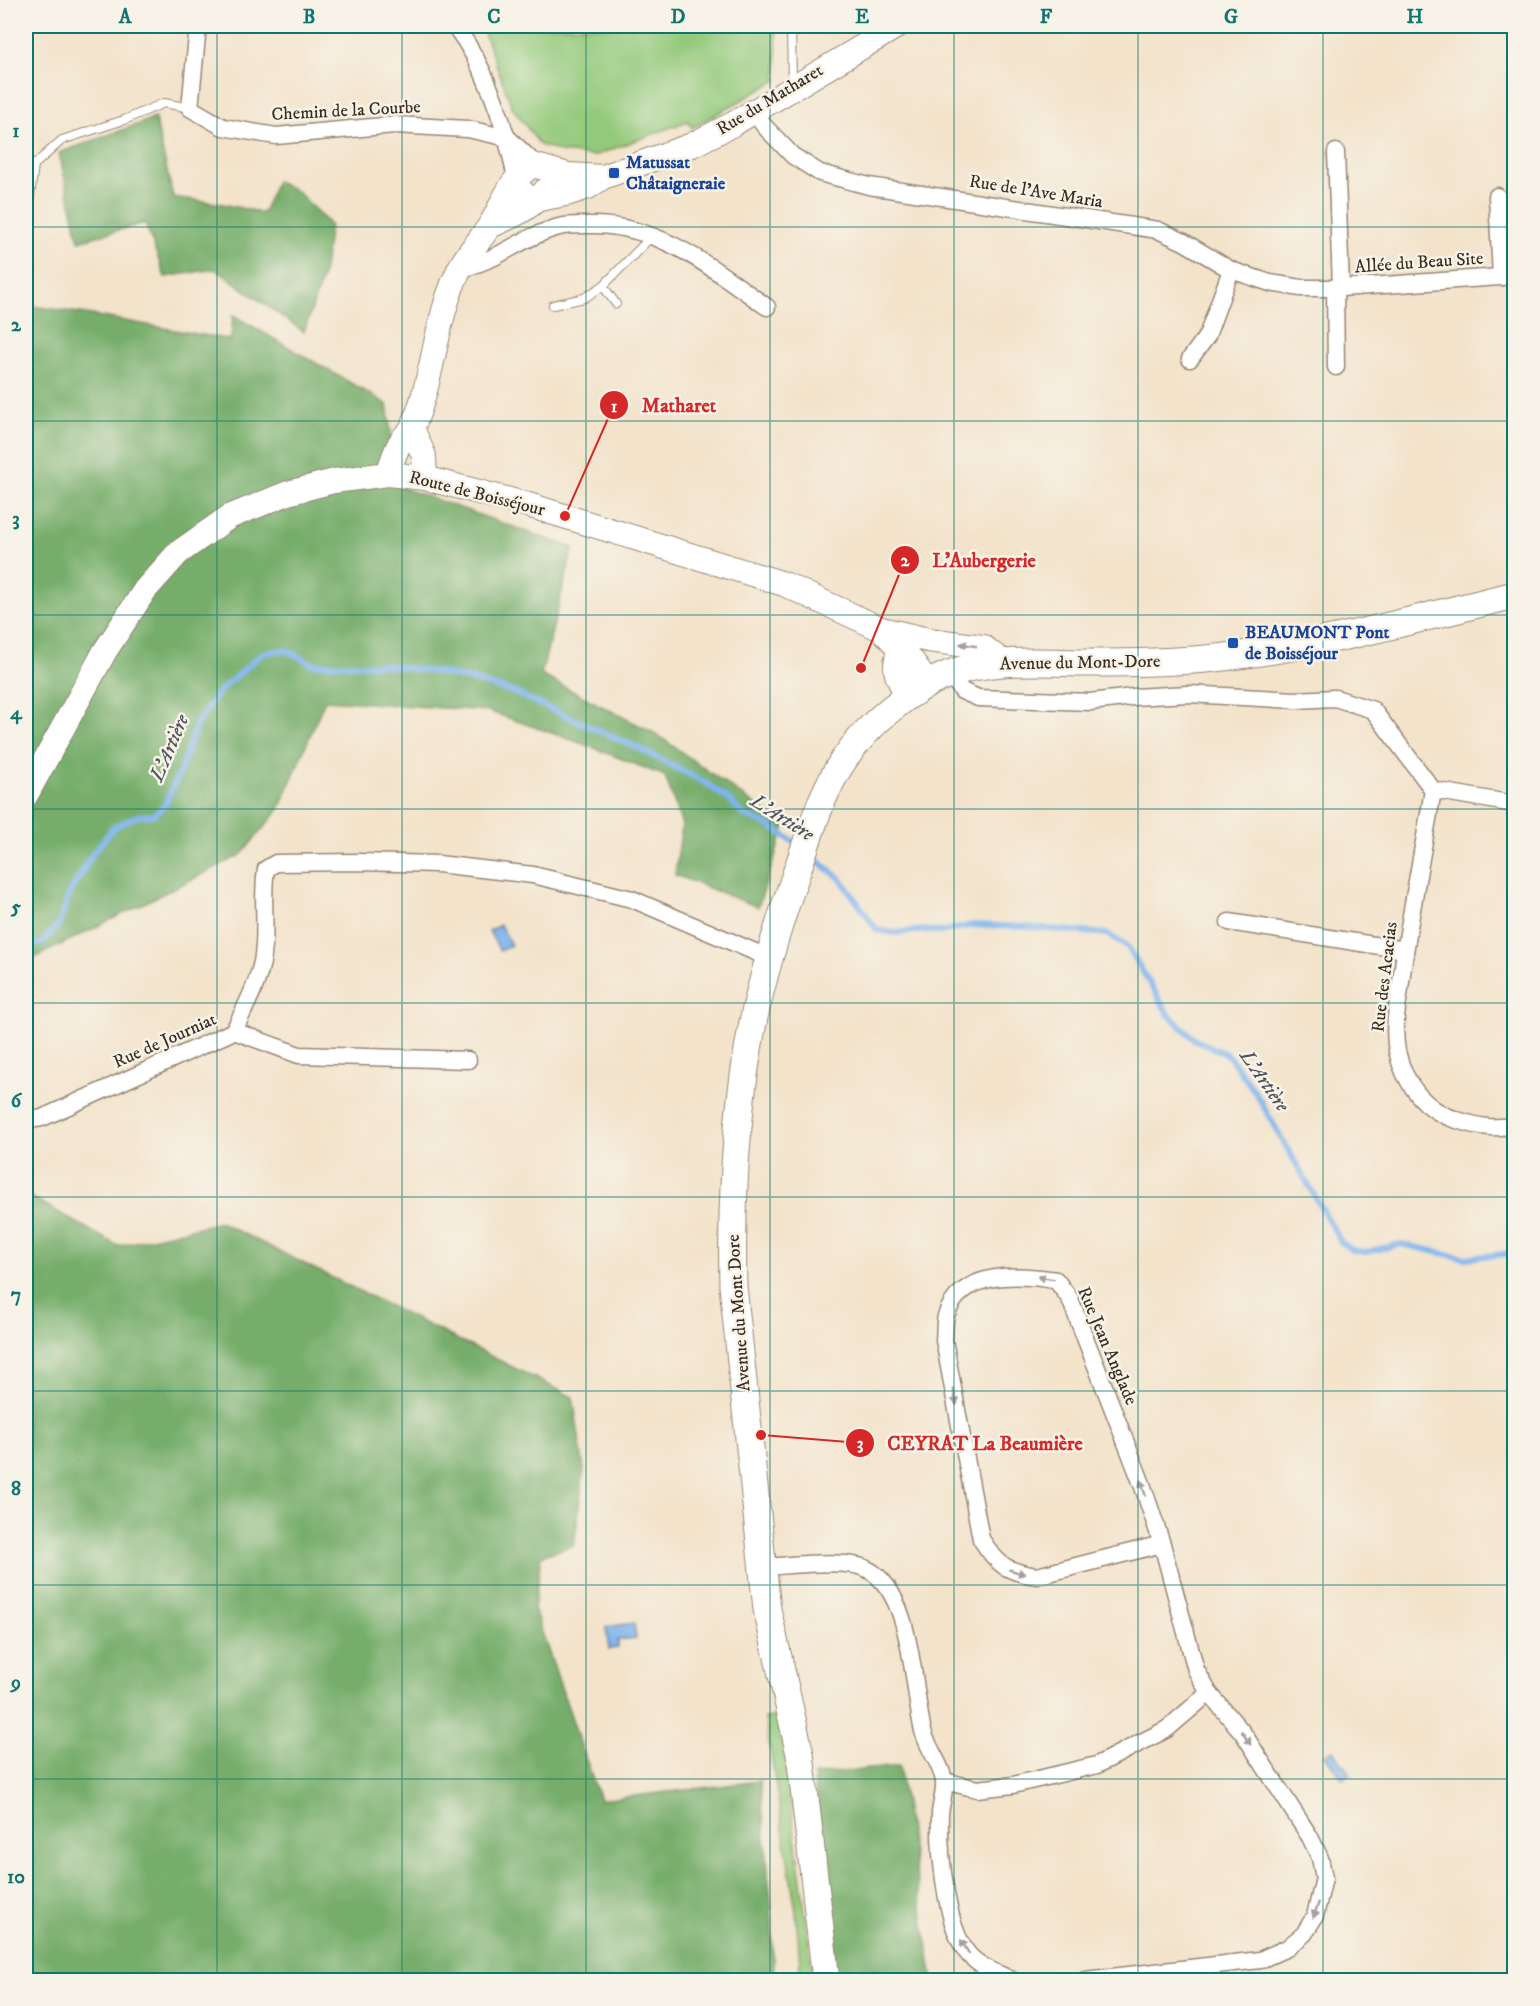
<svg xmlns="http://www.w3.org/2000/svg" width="1540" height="2006" font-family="'IM FELL DW Pica',serif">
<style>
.green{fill:#93c97a;stroke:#677a4c;stroke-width:1.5}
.forest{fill:#76ad6a;stroke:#586c44;stroke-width:1.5}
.water{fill:#7fb4ed;stroke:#5d6f86;stroke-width:1.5}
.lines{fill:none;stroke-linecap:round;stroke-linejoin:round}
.stream{stroke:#7fb4ed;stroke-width:6}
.lane-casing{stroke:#978674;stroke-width:10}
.street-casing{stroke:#978674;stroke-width:19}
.secondary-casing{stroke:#978674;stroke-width:26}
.primary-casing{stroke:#978674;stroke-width:29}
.lane{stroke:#fff;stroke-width:8}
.street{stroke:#fff;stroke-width:16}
.secondary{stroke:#fff;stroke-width:24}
.primary{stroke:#fff;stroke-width:27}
.oneway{fill:#a79f9a}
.grid{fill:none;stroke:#0f766e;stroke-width:1.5;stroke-opacity:0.55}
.transit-dot{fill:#1a4fb4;stroke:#f7f3e8;stroke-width:2}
.labels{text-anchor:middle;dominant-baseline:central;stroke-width:5;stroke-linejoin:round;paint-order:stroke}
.street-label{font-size:18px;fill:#3b2a1e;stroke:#f7f3e8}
.transit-label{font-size:18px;font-weight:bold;fill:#164399;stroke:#f7f3e8;text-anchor:start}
.water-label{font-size:20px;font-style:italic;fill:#4f535c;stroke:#f7f3e8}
.leader{fill:none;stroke:#d62828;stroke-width:2}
.callout-dot{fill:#d62828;stroke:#f7f3e8;stroke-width:2}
.mark-label{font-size:18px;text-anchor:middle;font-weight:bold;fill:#fff}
.callout-label{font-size:20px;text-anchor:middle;font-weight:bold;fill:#d62828;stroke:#f7f3e8;stroke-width:5;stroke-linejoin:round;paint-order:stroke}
.neatline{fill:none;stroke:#0f766e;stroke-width:2}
.grid-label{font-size:20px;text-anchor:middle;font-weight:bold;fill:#0f766e}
</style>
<rect width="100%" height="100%" fill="#f7f3e8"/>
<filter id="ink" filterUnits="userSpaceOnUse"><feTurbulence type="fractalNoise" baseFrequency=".0167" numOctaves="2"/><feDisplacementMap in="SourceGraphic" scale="12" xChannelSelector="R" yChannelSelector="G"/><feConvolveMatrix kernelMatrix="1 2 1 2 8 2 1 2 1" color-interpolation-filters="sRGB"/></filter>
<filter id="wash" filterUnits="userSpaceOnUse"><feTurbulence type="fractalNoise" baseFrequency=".008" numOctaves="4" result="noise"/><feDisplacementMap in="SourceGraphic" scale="24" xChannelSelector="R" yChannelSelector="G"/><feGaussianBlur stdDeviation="1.35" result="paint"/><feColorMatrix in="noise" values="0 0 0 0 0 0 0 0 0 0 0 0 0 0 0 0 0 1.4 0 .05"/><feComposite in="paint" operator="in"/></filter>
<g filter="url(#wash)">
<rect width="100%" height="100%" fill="#f3e3cb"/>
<!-- green -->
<g class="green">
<polygon points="476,26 776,26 777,80 692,128 688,121 594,156 561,152 540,145 512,107 484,33"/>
<polygon points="778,1717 789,1790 814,1980 801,1980 796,1911 765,1718"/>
</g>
<!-- forest -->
<g class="forest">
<polygon points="155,118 173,197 223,204 263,213 276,181 298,192 330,225 323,275 304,332 215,269 165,277 145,223 79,241 59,153"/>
<polygon points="26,305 86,314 231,340 233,315 387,404 398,486 573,548 541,675 656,734 785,826 758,907 675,875 682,825 665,776 589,746 488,711 325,700 279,809 241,855 26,962"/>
<polygon points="26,1194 118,1246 220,1222 573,1397 584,1470 574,1545 541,1556 534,1609 600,1800 760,1781 771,1905 774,1980 26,1980"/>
<polygon points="899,1766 933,1980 836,1980 814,1775"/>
</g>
<!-- water -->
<g class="water">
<polygon points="500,925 511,945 500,951 489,931"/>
<polygon points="634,1623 636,1638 618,1640 618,1648 609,1649 606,1627"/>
<polygon points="1333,1750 1350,1774 1342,1779 1325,1755"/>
</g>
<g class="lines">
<!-- stream -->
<g class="stream">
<polyline points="810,855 840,878 877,930 895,933 926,930 940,932 973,925 1027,927 1107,934 1128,947 1168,1014 1194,1039 1228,1055 1255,1092 1341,1242 1352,1250 1366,1252 1401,1244 1465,1258 1514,1253"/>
<polyline points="26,946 42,943 59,924 70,892 93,853 114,827 137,816 153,815 164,806 179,774 196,725 220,690 263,653 286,650 313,664 384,665 437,672 469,679 513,692 640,749 704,782 728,799 744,815 770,826 797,844"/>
</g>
</g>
</g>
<g filter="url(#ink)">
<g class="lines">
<defs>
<g id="lane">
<polyline points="791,26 792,85"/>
<polyline points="30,196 34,165 62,140 124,120 164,103 190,108"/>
<polyline points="616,304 603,286 652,236"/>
<polyline points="553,305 584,298 603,286"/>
</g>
<g id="street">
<polyline points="198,26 190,108 223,127 276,136 394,125 468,129 508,138 528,157 533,165"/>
<path d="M455,26c33,44 50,98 61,152"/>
<polyline points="754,112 765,127 793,156 820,173 869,186 1158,230 1184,242 1231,270 1207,336 1190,359"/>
<polyline points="1336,152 1341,288"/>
<polyline points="1497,196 1501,277"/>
<polyline points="1231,270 1270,283 1301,288 1341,288 1514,276"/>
<path d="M458,271c12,-5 26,-9 38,-15 21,-11 40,-23 63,-29 11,-3 24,-2 36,-2 68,1 119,45 172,82"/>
<polyline points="1335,288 1336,367"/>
<polyline points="950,674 962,691 978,698 1090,702 1133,697 1188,694 1296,700 1335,698 1373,710 1433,790 1514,804"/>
<path d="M1433,790c-10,61 -23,123 -31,184 -3,25 -10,52 -5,77 7,32 28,60 60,69 19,6 37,10 57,5"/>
<polyline points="1229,922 1405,950"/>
<path d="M234,1031c10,-22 23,-45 28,-69 6,-31 -1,-62 4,-93l10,-6 82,-1 80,2 95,11 99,24 137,59"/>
<polyline points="26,1121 42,1118 234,1031 299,1055 468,1060"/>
<path d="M762,1567c25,-1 84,-9 105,2 46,23 45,117 56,162 4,16 20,36 21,51 1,10 -3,21 -4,32 -1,35 5,114 29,141 11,12 28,18 43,25"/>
<polyline points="944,1781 977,1789 1013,1785 1097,1765 1167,1729 1209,1693"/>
<path d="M1085,1980l175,-20 27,-12 17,-14 11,-18 9,-38 -4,-20 -10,-21 -67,-104 -34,-40 -13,-23 -34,-126 -20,-60 -72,-185 -14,-19c-39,-6 -95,-10 -110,36 -2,7 -1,16 -2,24l37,199c16,26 26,33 56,37l125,-32"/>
</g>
<g id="secondary">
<polyline points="514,185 529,198 539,199 566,194 588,187 603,177 692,145 733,124 897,26"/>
<path d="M490,226c20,-9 41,-17 55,-35"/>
<polyline points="412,428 424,456 425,478"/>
<path d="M388,474c4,-11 7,-25 14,-34 3,-5 9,-8 11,-14 21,-49 22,-105 45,-154 7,-17 21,-30 31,-45 15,-23 19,-47 44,-62l35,10 35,2"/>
<polyline points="881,629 928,640 983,647 1004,663"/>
<path d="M900,649c-9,23 -2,28 8,48"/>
<polyline points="26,795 105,651 145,590 178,553 229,517 288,493 334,481 388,474 425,478 525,504 784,584 881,629 913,662 928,685"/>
</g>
<path id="primary" d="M826,1980l-26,-226 -33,-145 -34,-323c-2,-88 3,-178 20,-264 11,-51 27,-102 44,-151 13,-38 24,-77 46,-110 25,-37 65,-71 106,-87 46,-17 96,-11 144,-11 37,0 76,-1 113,-4 105,-10 206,-39 308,-64"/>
</defs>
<!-- lane casing -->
<use href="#lane" class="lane-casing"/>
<!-- street casing -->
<use href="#street" class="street-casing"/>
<!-- secondary casing -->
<use href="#secondary" class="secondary-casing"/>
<!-- primary casing -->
<use href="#primary" class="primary-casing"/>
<!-- lane -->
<use href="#lane" class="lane"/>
<!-- street -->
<use href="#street" class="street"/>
<!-- secondary -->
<use href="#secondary" class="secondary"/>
<!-- primary -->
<use href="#primary" class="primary"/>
</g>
<!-- one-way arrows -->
<defs><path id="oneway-solid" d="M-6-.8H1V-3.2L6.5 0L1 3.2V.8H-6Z" transform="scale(1.5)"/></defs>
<g class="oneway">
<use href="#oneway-solid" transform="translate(968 645) rotate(-172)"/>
<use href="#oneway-solid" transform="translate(1046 1278) rotate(-171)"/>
<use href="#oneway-solid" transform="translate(955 1397) rotate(80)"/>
<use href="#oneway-solid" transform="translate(1143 1488) rotate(-109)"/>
<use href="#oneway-solid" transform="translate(1017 1572) rotate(16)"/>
<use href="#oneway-solid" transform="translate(1246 1738) rotate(56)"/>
<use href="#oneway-solid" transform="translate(1316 1910) rotate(110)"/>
<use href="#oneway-solid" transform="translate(965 1947) rotate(-121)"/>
</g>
</g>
<!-- grid -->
<path class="grid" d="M217,26v1954M402,26v1954M586,26v1954M770,26v1954M954,26v1954M1138,26v1954M1323,26v1954M26,227h1488M26,421h1488M26,615h1488M26,809h1488M26,1003h1488M26,1197h1488M26,1391h1488M26,1585h1488M26,1779h1488"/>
<!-- markers -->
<g class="transit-dot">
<rect x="608" y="167" width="12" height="12" rx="3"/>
<rect x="1227" y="637" width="12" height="12" rx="3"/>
</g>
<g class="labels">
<!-- street labels -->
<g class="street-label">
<text transform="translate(770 100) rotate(-31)">Rue du Matharet</text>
<text transform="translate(346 111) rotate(-3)">Chemin de la Courbe</text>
<text transform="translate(1036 192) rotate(9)">Rue de l'Ave Maria</text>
<text transform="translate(1419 263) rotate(-4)">Allée du Beau Site</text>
<text transform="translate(477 494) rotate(14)">Route de Boisséjour</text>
<text transform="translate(1080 663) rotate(-1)">Avenue du Mont-Dore</text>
<text transform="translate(1385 977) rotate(-83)">Rue des Acacias</text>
<text transform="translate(165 1041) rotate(-24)">Rue de Journiat</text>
<text transform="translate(739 1313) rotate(-94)">Avenue du Mont Dore</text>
<text transform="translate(1107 1346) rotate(67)">Rue Jean Anglade</text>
</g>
<!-- transit labels -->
<g class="transit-label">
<text x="626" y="163">Matussat<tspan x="626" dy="21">Châtaigneraie</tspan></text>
<text x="1245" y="633">BEAUMONT Pont<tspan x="1245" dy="21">de Boisséjour</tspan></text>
</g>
<!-- water labels -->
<g class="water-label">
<text transform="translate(170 748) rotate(-67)">L'Artière</text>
<text transform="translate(782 818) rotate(32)">L'Artière</text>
<text transform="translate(1264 1081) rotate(55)">L'Artière</text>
</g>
</g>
<!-- callouts -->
<path class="leader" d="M565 516L614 405M861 668L905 560M761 1435L860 1443"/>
<g class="callout-dot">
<circle cx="565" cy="516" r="6"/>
<circle cx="861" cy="668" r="6"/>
<circle cx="761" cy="1435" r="6"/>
<circle cx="614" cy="405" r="15"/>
<circle cx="905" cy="560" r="15"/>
<circle cx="860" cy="1443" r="15"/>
</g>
<g class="mark-label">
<text x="614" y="412">1</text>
<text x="905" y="566">2</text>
<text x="860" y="1449">3</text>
</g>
<g class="callout-label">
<text x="679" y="412">Matharet</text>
<text x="984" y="567">L'Aubergerie</text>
<text x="985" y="1450">CEYRAT La Beaumière</text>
</g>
<!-- margin -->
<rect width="1540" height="2006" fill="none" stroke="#f7f3e8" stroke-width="66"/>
<rect x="33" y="33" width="1474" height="1940" class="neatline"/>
<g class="grid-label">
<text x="125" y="23">A</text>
<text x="309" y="23">B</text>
<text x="494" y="23">C</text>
<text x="678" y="23">D</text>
<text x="862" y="23">E</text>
<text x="1046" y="23">F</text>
<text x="1231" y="23">G</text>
<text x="1415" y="23">H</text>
<text x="16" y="137">1</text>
<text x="16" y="331">2</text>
<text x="16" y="525">3</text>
<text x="16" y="719">4</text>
<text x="16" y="913">5</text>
<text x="16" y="1107">6</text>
<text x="16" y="1301">7</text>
<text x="16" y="1495">8</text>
<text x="16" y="1689">9</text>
<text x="16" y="1883">10</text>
</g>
</svg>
